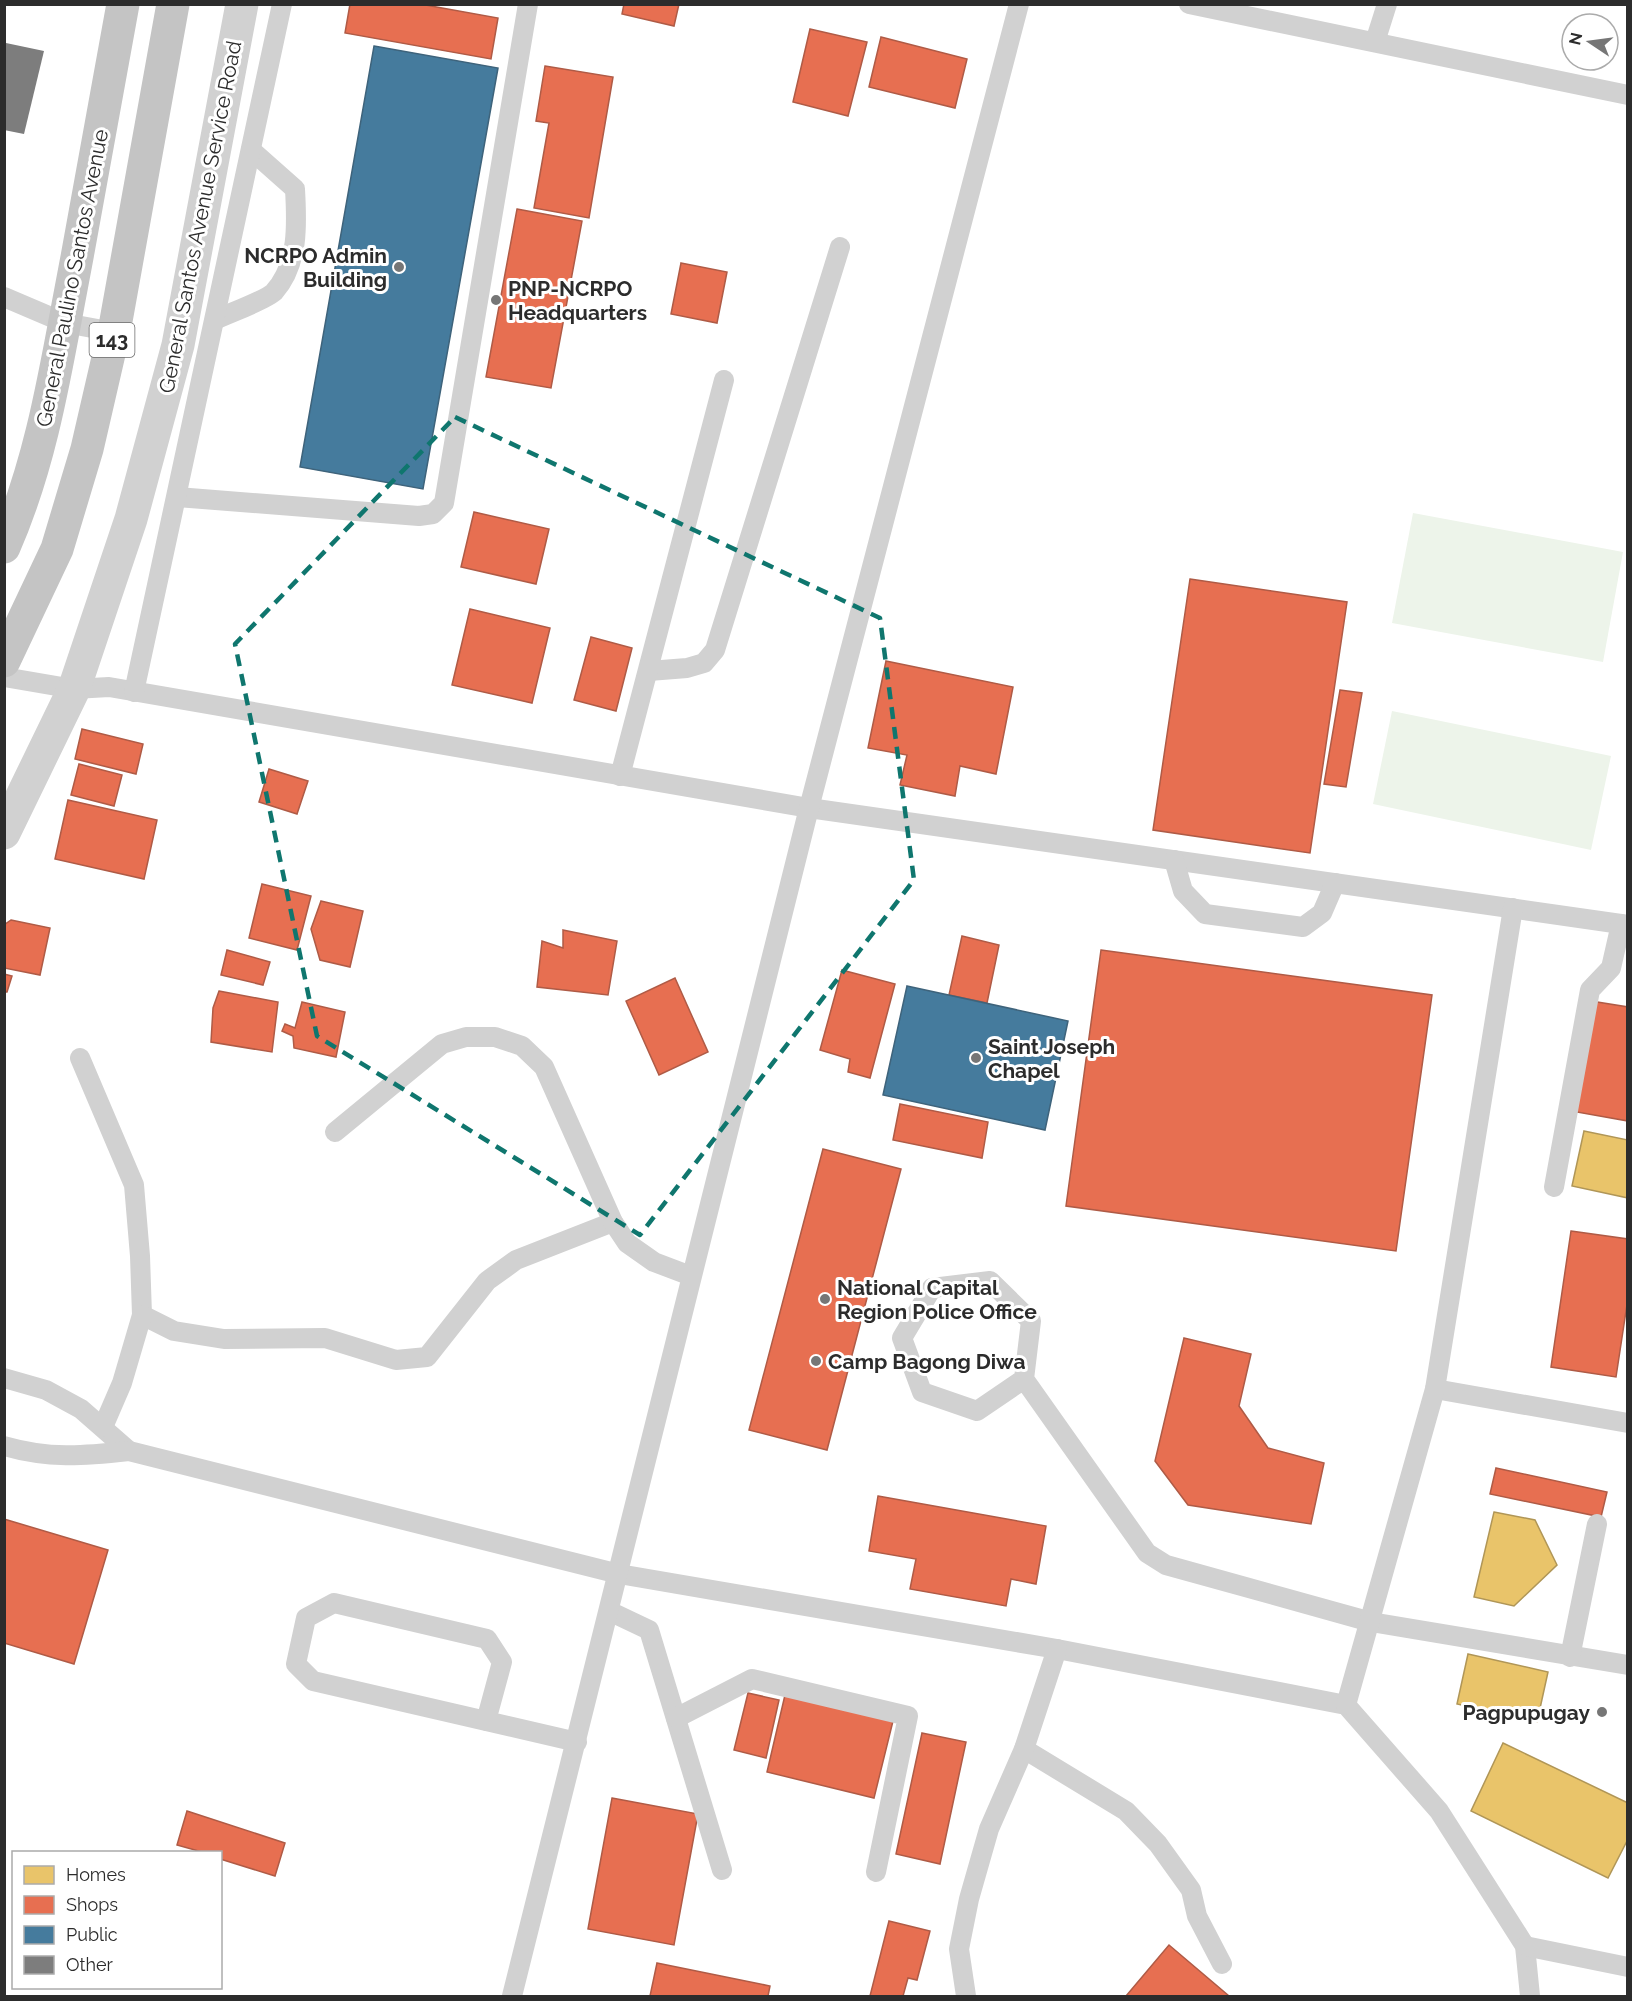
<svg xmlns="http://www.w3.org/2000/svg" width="1632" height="2001" font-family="Raleway,sans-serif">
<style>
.green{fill:#edf4ea}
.homes{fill:#e9c46a;stroke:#b09657;stroke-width:1.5}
.shops{fill:#e76f51;stroke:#af5b46;stroke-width:1.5}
.public{fill:#457b9d;stroke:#3e637b;stroke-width:1.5}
.building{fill:#7d7d7d}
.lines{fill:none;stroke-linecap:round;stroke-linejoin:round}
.service{stroke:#d1d1d1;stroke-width:20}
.minor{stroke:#d1d1d1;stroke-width:33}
.primary{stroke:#c4c4c4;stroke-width:33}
.marked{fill:none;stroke:#0f766e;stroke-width:4.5;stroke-dasharray:12 8;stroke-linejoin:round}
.poi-dot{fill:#767676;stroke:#fff;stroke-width:2}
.labels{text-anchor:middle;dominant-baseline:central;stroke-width:6;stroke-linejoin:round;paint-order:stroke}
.shield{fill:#fff;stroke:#6b6b6b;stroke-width:1.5}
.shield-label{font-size:20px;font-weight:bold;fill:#2c2c2c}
.street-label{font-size:21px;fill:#2c2c2c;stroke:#fff}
.poi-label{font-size:21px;font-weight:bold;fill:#2c2c2c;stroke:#fff;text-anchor:start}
</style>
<rect width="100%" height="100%" fill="#fff"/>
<!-- green -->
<g class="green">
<polygon points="1413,513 1623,552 1603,662 1392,623"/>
<polygon points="1392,711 1611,756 1591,850 1373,804"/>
</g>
<!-- homes -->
<g class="homes">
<polygon points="1584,1131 1628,1140 1628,1198 1572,1186"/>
<polygon points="1494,1512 1535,1520 1557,1565 1514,1606 1474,1597"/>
<polygon points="1468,1654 1548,1672 1537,1722 1457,1704"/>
<polygon points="1503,1743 1628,1803 1628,1839 1608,1878 1471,1811"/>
</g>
<!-- shops -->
<g class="shops">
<polygon points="350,4 420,4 498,18 491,59 345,33"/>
<polygon points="624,4 679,4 674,26 622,14"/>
<polygon points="810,29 867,42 848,116 793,102"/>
<polygon points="881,37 967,59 955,108 869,87"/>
<polygon points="545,66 613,77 589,218 534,208 549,123 536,121"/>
<polygon points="517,209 582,221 551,388 486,377"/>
<polygon points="681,263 727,272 717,323 671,314"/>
<polygon points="474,512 549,529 536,584 461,567"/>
<polygon points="1190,579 1347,602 1310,853 1153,830"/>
<polygon points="470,609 550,628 532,703 452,685"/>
<polygon points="591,637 632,648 616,711 574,700"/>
<polygon points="886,661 1013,687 996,774 960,766 955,796 900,785 907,755 868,748"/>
<polygon points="1340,690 1362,693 1346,787 1324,784"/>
<polygon points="82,729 143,744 136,774 75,759"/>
<polygon points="79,764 122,775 114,806 71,795"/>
<polygon points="269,769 308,781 297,814 259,802"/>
<polygon points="68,800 157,820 144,879 55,859"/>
<polygon points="262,884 311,896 297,950 249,938"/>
<polygon points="321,901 363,911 350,967 320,960 311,929"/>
<polygon points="11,920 50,928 40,975 4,968 4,925"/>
<polygon points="563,930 617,941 608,995 537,987 542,941 563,948"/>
<polygon points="962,936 999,945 987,1003 949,995"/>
<polygon points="227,950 270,962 263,985 221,975"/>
<polygon points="1101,950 1432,995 1396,1251 1066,1206"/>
<polygon points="842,970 895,984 870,1078 848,1072 850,1059 820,1050"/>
<polygon points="4,974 12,976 7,992 4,992"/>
<polygon points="675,978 708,1052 659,1075 626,1001"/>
<polygon points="219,991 278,1002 272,1052 211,1042 213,1008"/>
<polygon points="1591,1001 1628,1007 1628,1121 1571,1111"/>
<polygon points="302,1002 345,1012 336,1057 294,1048 293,1036 282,1031 285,1024 295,1028"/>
<polygon points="900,1104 988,1122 982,1158 893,1140"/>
<polygon points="823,1149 901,1169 827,1450 749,1430"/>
<polygon points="1571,1231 1628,1239 1628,1298 1616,1377 1551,1367"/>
<polygon points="1184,1338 1251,1354 1239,1406 1268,1448 1324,1463 1311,1524 1188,1505 1155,1461"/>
<polygon points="1496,1468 1607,1492 1601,1517 1490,1494"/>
<polygon points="878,1496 1046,1526 1036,1584 1011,1579 1006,1606 910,1589 916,1559 869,1551"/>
<polygon points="4,1519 108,1550 74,1664 4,1643"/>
<polygon points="748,1693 779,1700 766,1758 734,1750"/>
<polygon points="785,1695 893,1721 874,1798 767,1772"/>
<polygon points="922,1733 966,1742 940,1864 896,1854"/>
<polygon points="612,1798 698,1814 674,1945 588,1929"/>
<polygon points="187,1811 285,1843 275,1876 220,1859 220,1852 202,1852 177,1845"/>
<polygon points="889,1921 930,1931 917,1980 908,1978 903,1996 870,1996"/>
<polygon points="1169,1945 1229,1996 1126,1996"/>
<polygon points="657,1963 770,1986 768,1996 650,1996"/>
</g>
<!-- public -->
<g class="public">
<polygon points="374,46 498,68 423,489 300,467"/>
<polygon points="907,986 1068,1021 1045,1130 883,1095"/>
</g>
<!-- building -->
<polygon class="building" points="6,43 44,51 24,134 4,130"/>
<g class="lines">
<!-- service -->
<g class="service">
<polyline points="1189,4 1628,95"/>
<polyline points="1375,42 1387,4"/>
<polyline points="4,297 65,323 114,332"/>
<path d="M215,320c12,-6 51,-20 59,-28 25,-28 23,-68 21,-103l-44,-39"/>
<polyline points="177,497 419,516 433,514 444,503 528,4"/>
<polyline points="649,671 687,668 704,663 715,650 840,247"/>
<polyline points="4,677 74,689 109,687 809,808 1628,925"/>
<polyline points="134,692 282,4"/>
<polyline points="620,776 724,380"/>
<polyline points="1174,860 1183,891 1205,914 1303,927 1322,913 1335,883"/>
<polyline points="80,1058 134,1185 140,1256 142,1315 174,1331 224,1339 325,1338 396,1360 427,1357 487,1281 516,1260 613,1222"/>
<polyline points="335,1132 442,1044 466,1037 495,1037 522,1046 544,1067 613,1222 627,1243 654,1262 691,1276"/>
<polyline points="1554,1187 1590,990 1611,968 1621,924"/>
<polyline points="4,1378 46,1390 81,1409 129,1451"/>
<polyline points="1024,1379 977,1411 922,1392 902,1338 932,1288 990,1281 1031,1321 1024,1379 1147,1553 1166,1565 1371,1622 1628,1665"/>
<polyline points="1435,1389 1628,1423"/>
<polyline points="103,1427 122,1383 142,1315"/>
<path d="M4,1446c45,13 79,10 125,5l490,123 438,75 289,56 93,106 86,135 5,50"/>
<polyline points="609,1611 649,1630 722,1870"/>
<polyline points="1570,1657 1597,1524"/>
<polyline points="1346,1705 1435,1389 1513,908"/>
<polyline points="676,1718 752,1679 908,1716 876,1872"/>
<polyline points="486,1721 502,1662 487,1639 334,1603 306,1618 296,1664 313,1681 577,1742"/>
<polyline points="1024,1749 1126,1811 1158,1844 1191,1890 1197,1916 1222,1964"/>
<polyline points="1525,1946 1628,1967"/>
<polyline points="512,1996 809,808 1019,4"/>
<polyline points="966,1996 959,1949 969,1899 989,1829 1024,1749 1057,1649"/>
</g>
<!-- minor -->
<polyline class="minor" points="4,833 74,689 131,519 178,345 242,4"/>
<!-- primary -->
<g class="primary">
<path d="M4,547c34,-77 49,-161 64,-242 19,-100 37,-200 55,-301"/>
<polyline points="4,661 57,549 87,449 114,332 173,4"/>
</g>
</g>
<!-- marked area -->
<path class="marked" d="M455,417l425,201 34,262 -274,355 -323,-199 -82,-392z"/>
<!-- markers -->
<g class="poi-dot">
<circle cx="399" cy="267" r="6"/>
<circle cx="496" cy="300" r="6"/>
<circle cx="976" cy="1058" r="6"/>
<circle cx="825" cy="1299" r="6"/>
<circle cx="816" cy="1361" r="6"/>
<circle cx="1602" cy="1712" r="6"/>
</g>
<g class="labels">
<!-- shield labels -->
<rect class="shield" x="89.5" y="323" width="45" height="34" rx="4.5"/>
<g class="shield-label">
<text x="112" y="340">143</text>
</g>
<!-- street labels -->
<g class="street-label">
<text transform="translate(200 217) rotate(-79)">General Santos Avenue Service Road</text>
<text transform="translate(72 278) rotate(-79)">General Paulino Santos Avenue</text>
</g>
<!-- poi labels -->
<g class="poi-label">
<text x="387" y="255" text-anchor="end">NCRPO Admin<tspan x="387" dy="24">Building</tspan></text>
<text x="508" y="288">PNP-NCRPO<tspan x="508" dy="24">Headquarters</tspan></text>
<text x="988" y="1046">Saint Joseph<tspan x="988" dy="24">Chapel</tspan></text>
<text x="837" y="1287">National Capital<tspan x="837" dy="24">Region Police Office</tspan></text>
<text x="828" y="1361">Camp Bagong Diwa</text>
<text x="1590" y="1712" text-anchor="end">Pagpupugay</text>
</g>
</g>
<!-- border -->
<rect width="1632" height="2001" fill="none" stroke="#2c2c2c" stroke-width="12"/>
<!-- legend -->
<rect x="12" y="1851" width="210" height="138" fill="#ffffff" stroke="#ababab" stroke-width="1.5"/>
<rect x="24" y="1866" width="30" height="18" fill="#e9c46a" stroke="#ababab" stroke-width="1.5"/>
<text x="66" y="1881" font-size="18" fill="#2c2c2c">Homes</text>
<rect x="24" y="1896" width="30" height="18" fill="#e76f51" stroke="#ababab" stroke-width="1.5"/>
<text x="66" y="1911" font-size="18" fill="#2c2c2c">Shops</text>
<rect x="24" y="1926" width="30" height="18" fill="#457b9d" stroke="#ababab" stroke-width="1.5"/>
<text x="66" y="1941" font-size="18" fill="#2c2c2c">Public</text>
<rect x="24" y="1956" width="30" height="18" fill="#7d7d7d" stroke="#ababab" stroke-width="1.5"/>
<text x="66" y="1971" font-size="18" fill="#2c2c2c">Other</text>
<!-- north arrow -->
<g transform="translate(1590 42) rotate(283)"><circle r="28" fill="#ffffff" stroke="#ababab" stroke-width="1.5"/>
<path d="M0-4.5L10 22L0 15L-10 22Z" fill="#767676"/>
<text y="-9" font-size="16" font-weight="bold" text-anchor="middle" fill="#2c2c2c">N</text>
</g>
</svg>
